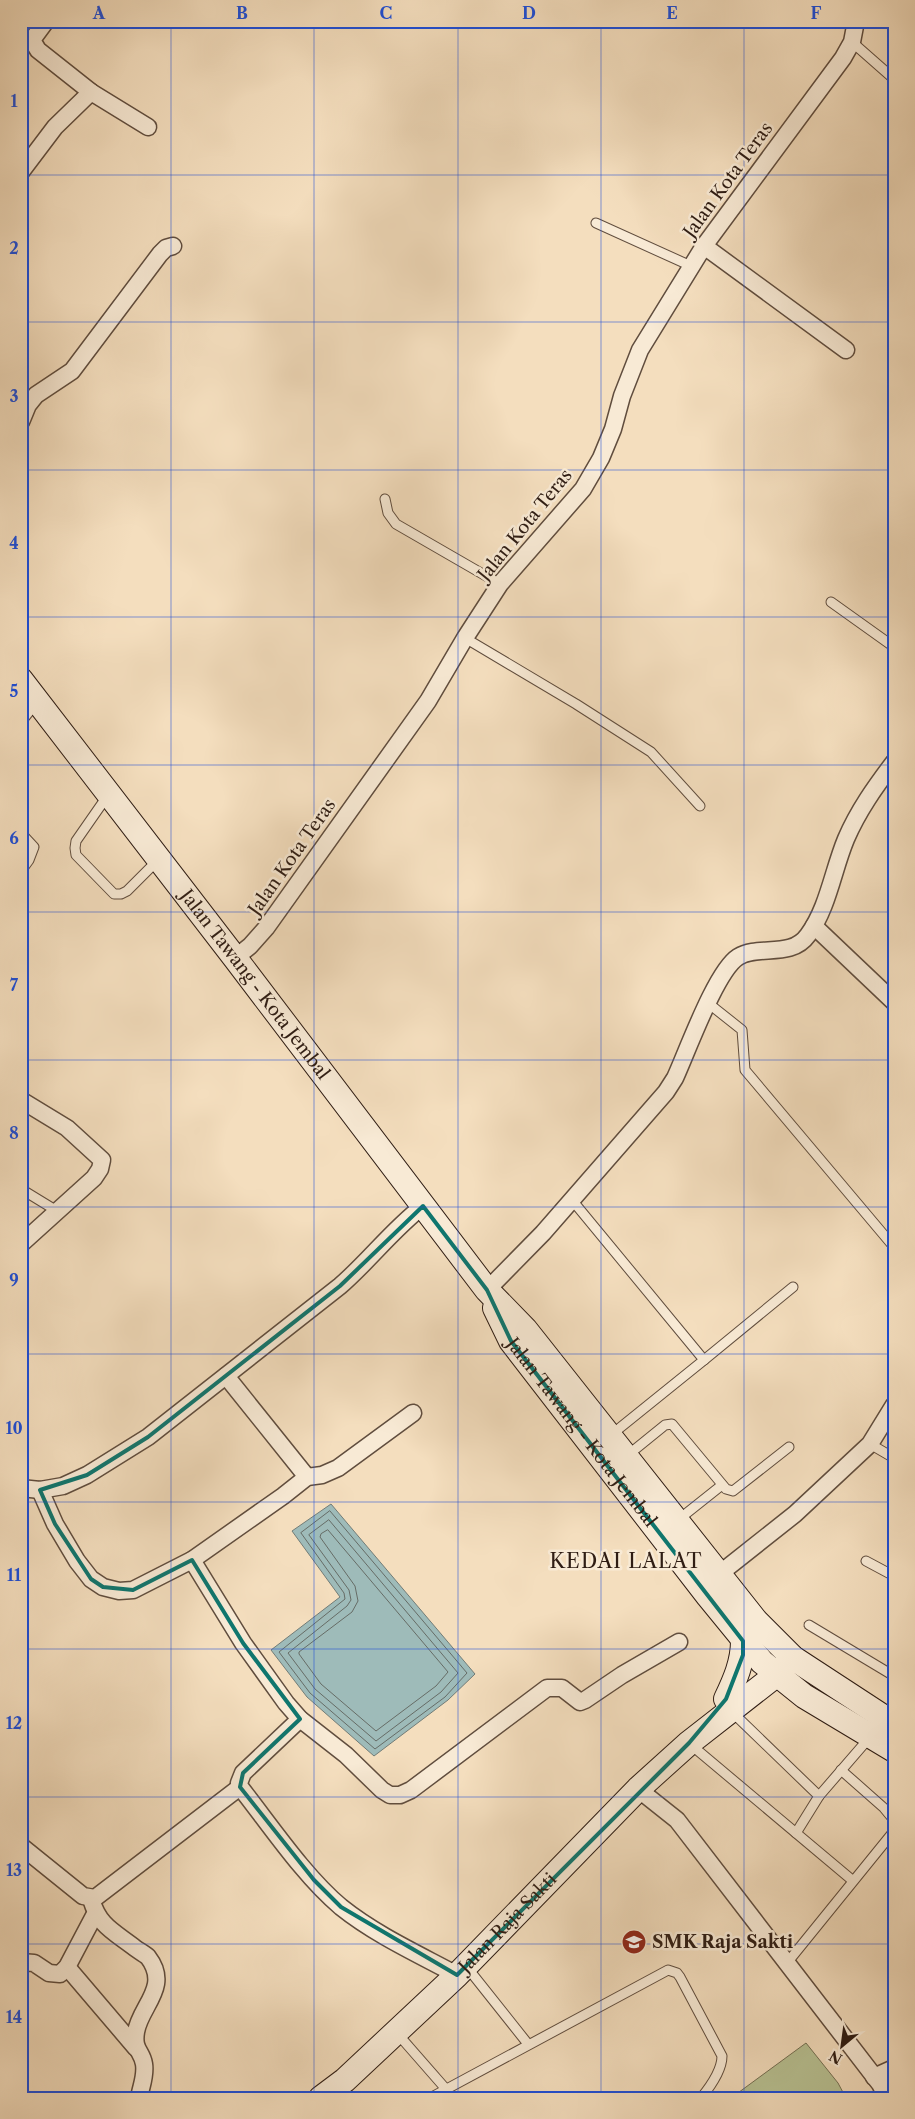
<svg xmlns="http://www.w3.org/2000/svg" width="915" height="2119" font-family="'Libre Caslon Text',serif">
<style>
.green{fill:#b8c294;stroke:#747054}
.water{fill:#9ebbb9;stroke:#727c77}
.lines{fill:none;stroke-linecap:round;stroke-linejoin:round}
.shore{stroke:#666c66;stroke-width:1}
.lane-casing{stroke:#604d3e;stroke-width:11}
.street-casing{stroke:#604d3e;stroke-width:19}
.secondary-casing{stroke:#2f1d14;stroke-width:26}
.lane{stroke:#f8ead5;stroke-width:9}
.street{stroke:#f8ead5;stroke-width:16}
.secondary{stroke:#f8ead5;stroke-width:24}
.marked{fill:none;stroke:#0f766e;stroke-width:4;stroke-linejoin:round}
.grid{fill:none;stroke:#1d4ed8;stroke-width:1;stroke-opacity:0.55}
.labels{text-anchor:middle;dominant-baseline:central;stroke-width:5;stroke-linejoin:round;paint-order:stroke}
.street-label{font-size:18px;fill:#2f1d14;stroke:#f8ead5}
.poi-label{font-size:18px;font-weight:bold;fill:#2f1d14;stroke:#f8ead5;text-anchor:start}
.quarter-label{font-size:20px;letter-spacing:1px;fill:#2f1d14;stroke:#f8ead5}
.neatline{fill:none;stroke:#1d4ed8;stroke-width:2}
.grid-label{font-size:16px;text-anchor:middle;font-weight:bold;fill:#1d4ed8}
</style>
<rect width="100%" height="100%" fill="#f4debe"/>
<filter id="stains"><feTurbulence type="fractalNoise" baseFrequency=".004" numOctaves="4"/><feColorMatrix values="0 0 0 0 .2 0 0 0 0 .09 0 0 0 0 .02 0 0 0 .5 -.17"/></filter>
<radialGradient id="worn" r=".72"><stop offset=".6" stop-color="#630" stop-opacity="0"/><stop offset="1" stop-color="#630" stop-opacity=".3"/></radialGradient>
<!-- green -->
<polygon class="green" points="806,2043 838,2083 846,2098 731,2098"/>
<!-- water -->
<polygon class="water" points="331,1504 475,1674 448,1700 374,1756 307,1697 271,1650 340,1597 292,1531"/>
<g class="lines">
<!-- shore -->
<g class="shore">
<polygon points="330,1511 467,1673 445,1697 375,1749 310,1693 279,1652 345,1599 344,1593 301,1533"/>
<polygon points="329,1520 458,1673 441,1692 376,1741 315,1689 288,1653 347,1606 351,1600 349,1590 309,1535"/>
<polygon points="328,1530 448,1672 436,1686 376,1731 321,1684 299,1654 299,1652 352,1612 358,1601 355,1586 320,1537 321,1534"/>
</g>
<defs>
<g id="lane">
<polyline points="852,42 894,79"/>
<polyline points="596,223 691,266"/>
<polyline points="385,499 388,513 396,524 500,584"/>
<polyline points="831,602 894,647"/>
<polyline points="465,638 576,704 651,752 700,806"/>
<polyline points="21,722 37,702"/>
<polyline points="108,795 76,841 75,848 76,855 114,894 121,894 127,891 158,860"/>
<polyline points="21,833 34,847 29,860 21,871"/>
<polyline points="708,1003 742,1030 745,1070 894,1247"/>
<polyline points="21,1189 57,1211"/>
<polyline points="572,1200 704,1360 611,1435"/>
<polyline points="704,1360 793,1287"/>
<polyline points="870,1444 894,1458"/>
<polyline points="628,1455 665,1425 672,1424 726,1489 733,1491 789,1447"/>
<polyline points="678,1520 722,1485"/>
<polyline points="866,1561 894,1576"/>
<polyline points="809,1625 894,1676"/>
<polyline points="731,1711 819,1796 796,1833"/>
<polyline points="690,1744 852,1880"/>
<polyline points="841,1770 884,1808 894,1820"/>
<polyline points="819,1796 870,1737"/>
<polyline points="787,1963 894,1831"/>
<polyline points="466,1966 528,2044"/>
<polyline points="396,2032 445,2088"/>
<path d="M430,2098l238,-128 9,3 3,4 42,79c0,15 -12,31 -21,42"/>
</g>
<g id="street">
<polyline points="46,21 32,40 38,50 91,92"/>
<polyline points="21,172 55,127 91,92 148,127"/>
<polyline points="704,246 846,350"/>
<polyline points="21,422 28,405 36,395 72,371 160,254 166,248 173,246"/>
<polyline points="814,926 894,1002"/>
<polyline points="235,958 250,946 266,928 428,701 465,638 500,584 583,489 601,458 613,429 622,396 640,350 704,246 843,58 852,42 856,21"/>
<polyline points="21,1100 67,1128 102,1160 100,1169 94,1178 21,1244"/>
<path d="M487,1290l56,-57 123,-141 9,-14c12,-26 41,-107 63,-121 21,-13 53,2 70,-22 20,-27 25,-65 38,-96 12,-28 29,-52 48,-77"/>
<polyline points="226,1376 307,1477"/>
<path d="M21,1488l19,2 23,-4 24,-11 61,-38 192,-151c29,-25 52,-56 83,-80"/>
<polyline points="40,1490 55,1524 77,1561 91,1579 103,1587 119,1591 133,1590 192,1560 283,1496 307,1477 322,1475 338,1468 413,1413"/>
<polyline points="192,1560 243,1643 286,1703 300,1719 346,1755 382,1790 390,1795 400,1795 411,1790 547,1688 562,1688 580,1702 585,1700 622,1675 679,1642"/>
<polyline points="718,1575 795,1514 870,1444 894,1405"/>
<path d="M300,1719l-57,54 -4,10 1,4c30,38 64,89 101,120 35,28 77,47 116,68"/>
<polyline points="638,1789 677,1820 880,2084 887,2098"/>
<polyline points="21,1846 83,1896 95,1898 240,1787"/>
<path d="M91,1899c8,27 22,32 44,49 4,3 10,6 13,9 23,30 -8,49 -12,75 -3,18 6,19 8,32 2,12 -3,22 -5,34"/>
<polyline points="21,1962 34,1963 49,1973 60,1974 67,1967 95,1914"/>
<polyline points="67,1967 136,2048"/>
<polyline points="874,2077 894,2068"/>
</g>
<g id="secondary">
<path id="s1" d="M21,680l214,278 252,332 38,39 231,292 37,37 101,66"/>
<path id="s2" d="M495,1308l16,33 197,255 54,66 42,34 90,54"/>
<path d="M726,1699c9,-19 17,-37 17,-58"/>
<path id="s3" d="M321,2098l24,-18 112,-105 181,-186 51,-46 87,-68 17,-17"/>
</g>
</defs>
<!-- lane casing -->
<use href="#lane" class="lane-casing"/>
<!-- street casing -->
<use href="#street" class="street-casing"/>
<!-- secondary casing -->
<use href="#secondary" class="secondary-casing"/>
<!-- lane -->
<use href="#lane" class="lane"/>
<!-- street -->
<use href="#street" class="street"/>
<!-- secondary -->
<use href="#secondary" class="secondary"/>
</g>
<!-- marked area -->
<path class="marked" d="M423,1206l64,84 24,51 232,300v14l-17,44 -37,44 -232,232 -116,-68 -27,-27 -74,-93 3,-14 57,-54 -57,-76 -51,-83 -59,30 -30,-3 -12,-8 -36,-55 -15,-34 47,-15 61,-38 192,-151z"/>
<!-- grid -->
<path class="grid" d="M171,21v2077M314,21v2077M458,21v2077M601,21v2077M744,21v2077M21,175h873M21,322h873M21,470h873M21,617h873M21,765h873M21,912h873M21,1060h873M21,1207h873M21,1354h873M21,1502h873M21,1649h873M21,1797h873M21,1944h873"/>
<!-- icons -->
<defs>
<symbol id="school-disc" viewBox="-11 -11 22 22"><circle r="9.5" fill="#8f2418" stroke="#f8ead5"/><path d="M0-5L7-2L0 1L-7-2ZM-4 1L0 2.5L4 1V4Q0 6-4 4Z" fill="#fff"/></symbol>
</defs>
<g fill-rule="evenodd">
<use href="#school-disc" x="620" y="1928" width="28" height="28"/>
</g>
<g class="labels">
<!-- street labels -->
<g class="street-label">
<text transform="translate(728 180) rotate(-54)">Jalan Kota Teras</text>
<text transform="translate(525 525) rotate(-51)">Jalan Kota Teras</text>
<text transform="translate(292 857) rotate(-55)">Jalan Kota Teras</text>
<text stroke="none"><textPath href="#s1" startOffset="384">Jalan Tawang - Kota Jembal</textPath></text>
<text stroke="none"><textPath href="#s2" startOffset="152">Jalan Tawang - Kota Jembal</textPath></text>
<text stroke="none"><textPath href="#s3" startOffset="256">Jalan Raja Sakti</textPath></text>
</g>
<!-- poi labels -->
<g class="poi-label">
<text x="652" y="1942">SMK Raja Sakti</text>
</g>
<!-- quarter labels -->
<g class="quarter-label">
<text x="626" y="1561">KEDAI LALAT</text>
</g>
</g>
<!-- margin -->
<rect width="915" height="2119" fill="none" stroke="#f4debe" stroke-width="55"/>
<!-- north arrow -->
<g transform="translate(842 2046) rotate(209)" stroke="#f8ead5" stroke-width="4" paint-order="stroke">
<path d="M0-4L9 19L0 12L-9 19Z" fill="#2f1d14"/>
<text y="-8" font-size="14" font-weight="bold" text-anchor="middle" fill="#2f1d14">N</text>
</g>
<rect x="28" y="28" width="860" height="2064" class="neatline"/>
<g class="grid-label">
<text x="99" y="19">A</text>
<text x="242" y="19">B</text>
<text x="386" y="19">C</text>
<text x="529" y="19">D</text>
<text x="672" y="19">E</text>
<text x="816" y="19">F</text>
<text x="14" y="107">1</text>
<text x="14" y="254">2</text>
<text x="14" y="402">3</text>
<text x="14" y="549">4</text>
<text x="14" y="697">5</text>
<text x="14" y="844">6</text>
<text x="14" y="991">7</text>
<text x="14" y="1139">8</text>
<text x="14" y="1286">9</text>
<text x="14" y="1434">10</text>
<text x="14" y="1581">11</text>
<text x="14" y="1729">12</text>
<text x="14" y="1876">13</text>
<text x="14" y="2023">14</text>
</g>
<rect width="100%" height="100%" filter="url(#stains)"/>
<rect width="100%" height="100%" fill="url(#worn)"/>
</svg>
